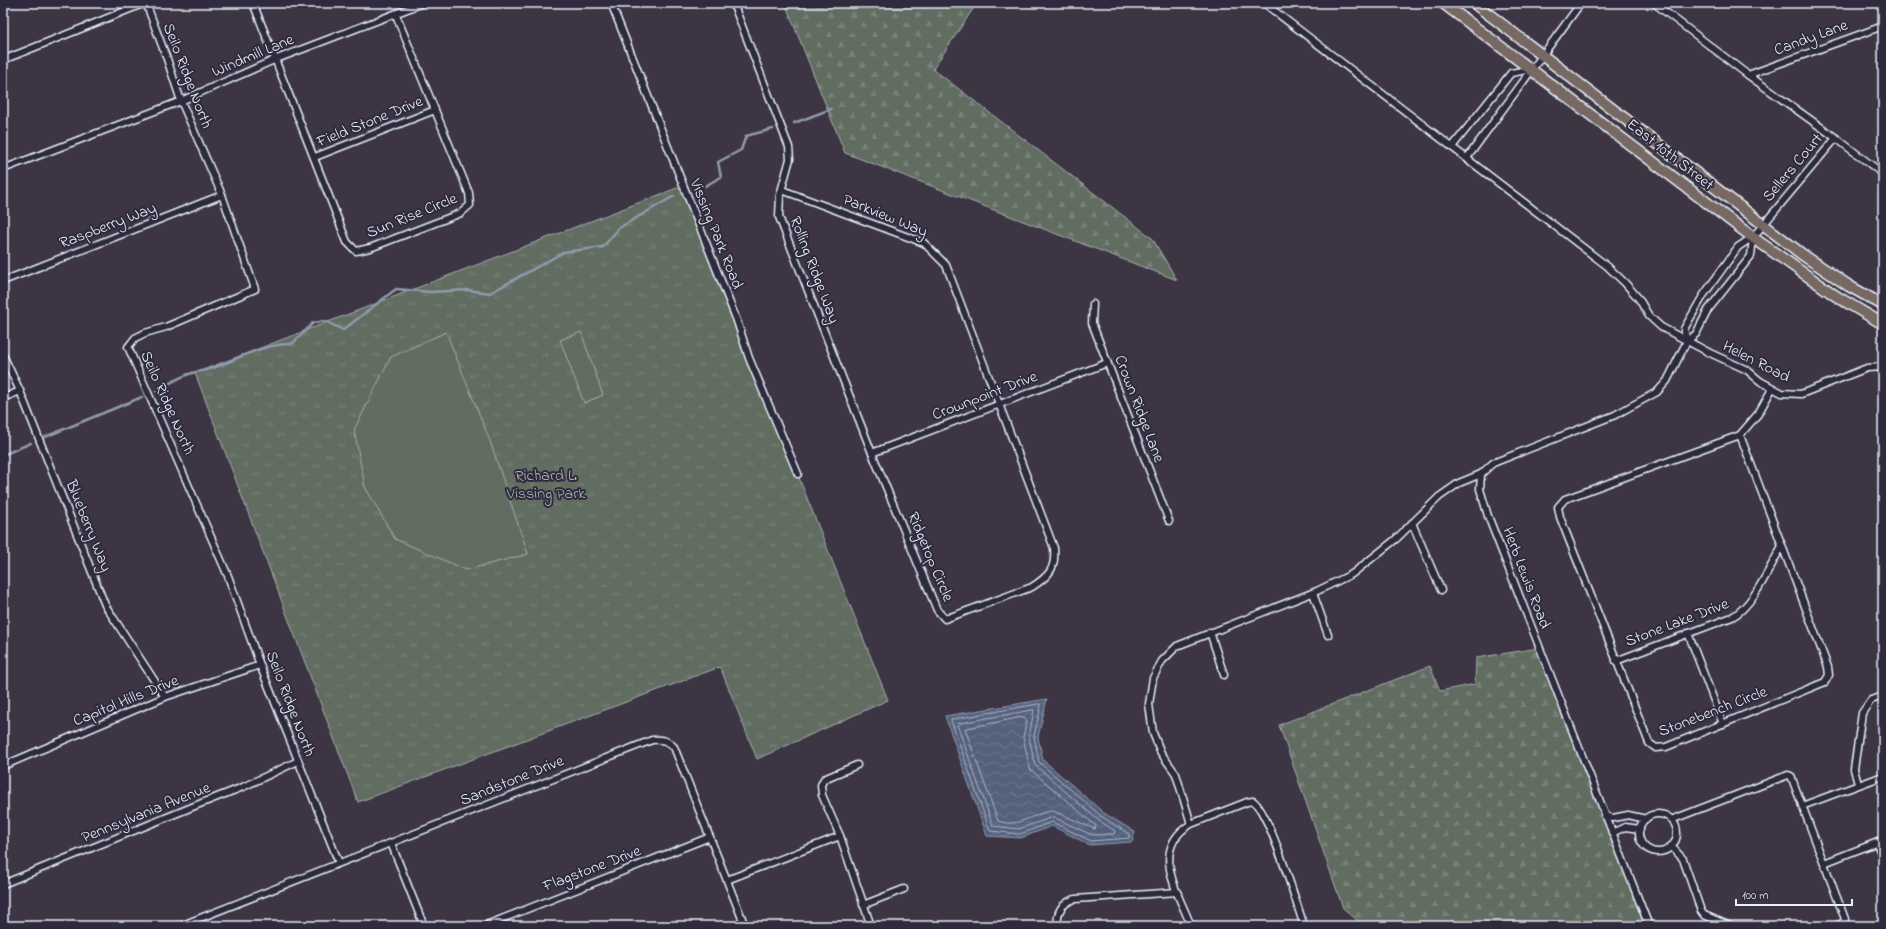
<svg xmlns="http://www.w3.org/2000/svg" width="1886" height="929" font-family="'Indie Flower',sans-serif">
<style>
.grass{fill:url(#grass-tufts);stroke:#a5afad}
.forest{fill:url(#forest-firs);stroke:#a5afad}
.garden{fill:#626d62;stroke:#a5afad}
.water{fill:url(#water-waves);stroke:#8f9bae}
.lines{fill:none;stroke-linecap:round;stroke-linejoin:round}
.shore{stroke:#adb7c7;stroke-width:1}
.stream{stroke:#8f9bae;stroke-width:2.5}
.minor-casing{stroke:#e8f1f8;stroke-width:9}
.primary-casing{stroke:#e8f1f8;stroke-width:13}
.minor{stroke:#2f2a3d;stroke-width:6}
.primary{stroke:#776864;stroke-width:10}
.labels{text-anchor:middle;dominant-baseline:central;stroke-width:4;stroke-linejoin:round;paint-order:stroke}
.street-label{font-size:16px;fill:#e8f1f8;stroke:#2f2a3d}
.park-label{font-size:16px;fill:#acb6b4;stroke:#2f2a3d}
</style>
<defs>
<pattern id="grass-tufts" width="24" height="20" patternUnits="userSpaceOnUse"><rect width="24" height="20" fill="#626d62"/><path d="M3 7l-1-3M5 7V3M7 7l1-3M15 17l-1-3M17 17v-4M19 17l1-3" fill="none" stroke="#788279"/></pattern>
<pattern id="forest-firs" width="22" height="20" patternUnits="userSpaceOnUse"><rect width="22" height="20" fill="#626d62"/><path d="M5 1l3.5 6h-7zM16 11l3.5 6h-7z" fill="#788279"/></pattern>
<pattern id="water-waves" width="16" height="10" patternUnits="userSpaceOnUse"><rect width="16" height="10" fill="#54617d"/><path d="M0 5q4-4 8 0t8 0" fill="none" stroke="#6d7890"/></pattern>
</defs>
<rect width="100%" height="100%" fill="#3d3544"/>
<filter id="ink" filterUnits="userSpaceOnUse"><feTurbulence type="fractalNoise" baseFrequency=".025" numOctaves="2"/><feDisplacementMap in="SourceGraphic" scale="8" xChannelSelector="R" yChannelSelector="G"/><feConvolveMatrix kernelMatrix="1 2 1 2 8 2 1 2 1" color-interpolation-filters="sRGB"/></filter>
<g filter="url(#ink)">
<!-- grass -->
<polygon class="grass" points="682,186 888,700 757,759 720,667 358,802 195,373"/>
<!-- forest -->
<g class="forest">
<polygon points="785,3 977,3 933,69 1152,238 1177,280 845,153"/>
<polygon points="1539,648 1645,916 1631,926 1364,926 1343,908 1279,725 1430,666 1440,691 1475,684 1476,658"/>
</g>
<!-- garden -->
<g class="garden">
<polygon points="446,332 490,441 528,554 466,570 395,539 365,487 354,430 391,357"/>
<polygon points="581,332 603,395 584,403 560,340"/>
</g>
<!-- water -->
<polygon class="water" points="1047,699 1038,737 1043,760 1104,813 1135,832 1132,842 1090,845 1052,826 1021,838 987,836 945,716"/>
<g class="lines">
<!-- shore -->
<g class="shore">
<polygon points="1040,704 1041,706 1034,736 1039,762 1101,816 1129,834 1129,838 1091,841 1052,822 1020,834 990,831 951,720"/>
<polygon points="1034,710 1029,737 1035,765 1098,820 1115,831 1114,834 1092,835 1053,817 1019,829 993,826 957,724"/>
<path d="M1024,717l3,3 -4,17 7,32 66,57 -1,3 -42,-18c-20,1 -33,18 -55,10l-33,-92z"/>
</g>
<!-- stream -->
<g class="stream">
<polyline points="794,123 831,109"/>
<polyline points="705,186 721,177 718,162 741,150 746,136 773,129"/>
<path d="M156,391c12,-7 23,-14 36,-18 6,-2 12,-2 18,-4 26,-9 54,-26 82,-25l21,-21 12,-2 18,9 53,-41 35,3 36,-2 23,3 74,-41 39,-5 16,-19 55,-32"/>
<polyline points="45,437 142,397"/>
<polyline points="3,455 31,443"/>
</g>
<defs>
<g id="minor">
<polyline points="146,3 167,59 181,101 222,195 255,289 166,327 145,333 135,338 128,347 228,576 260,665 339,863"/>
<polyline points="253,3 347,242 356,251 370,248 461,213 470,205 469,193 396,15"/>
<polyline points="611,3 737,321 749,358 798,474"/>
<path d="M733,3l56,144 1,12 -10,36 -1,22 93,236 65,157 8,9 87,-32c17,-11 24,-18 22,-39l-108,-283 -22,-22 -142,-53"/>
<polyline points="1264,3 1607,266 1625,283 1639,299 1649,316 1661,327 1710,353 1747,370 1760,381 1782,393 1801,394 1867,368 1883,367"/>
<polyline points="1654,3 1748,75 1836,138"/>
<polyline points="3,60 145,3"/>
<polyline points="1748,75 1883,26"/>
<polyline points="1452,147 1511,73 1532,69"/>
<polyline points="315,157 435,110"/>
<polyline points="1467,158 1581,3"/>
<polyline points="3,169 181,101 274,60 423,3"/>
<polyline points="3,281 222,195"/>
<polyline points="1093,304 1092,323 1169,521"/>
<polyline points="1687,341 1684,329 1703,296 1738,247 1753,237 1836,138 1883,174"/>
<polyline points="3,355 20,391 105,605 165,697"/>
<polyline points="3,398 20,391"/>
<polyline points="1740,435 1828,667 1829,675 1825,682 1666,747 1656,748 1649,743 1560,517 1558,507 1565,499 1740,435 1758,414 1772,389"/>
<polyline points="872,453 1107,363"/>
<polyline points="1412,523 1441,590"/>
<polyline points="1313,593 1328,635"/>
<polyline points="1210,632 1224,675"/>
<polyline points="1688,633 1723,724"/>
<path d="M1616,661l116,-44c22,-12 37,-49 50,-71"/>
<polyline points="857,765 824,779 821,785 822,795 840,836 871,926"/>
<polyline points="3,766 165,697 260,665"/>
<polyline points="1858,784 1854,769 1862,713 1871,700 1883,696"/>
<polyline points="1802,806 1883,776"/>
<circle cx="1658" cy="833" r="19"/>
<polyline points="1605,816 1613,818 1628,815 1646,819"/>
<polyline points="1671,820 1788,775 1791,776 1845,919 1843,923 1836,926"/>
<path d="M1191,824c-42,25 -13,68 0,102"/>
<polyline points="1612,833 1625,827 1640,829"/>
<polyline points="391,843 424,926"/>
<polyline points="1877,843 1883,858"/>
<polyline points="1671,846 1683,859 1701,911 1704,915 1730,926"/>
<polyline points="1824,863 1883,840"/>
<polyline points="727,880 840,836"/>
<polyline points="3,884 202,803 243,787 298,761"/>
<polyline points="863,905 904,889"/>
<path d="M180,926l472,-186c10,-1 15,0 22,7l71,179"/>
<polyline points="484,926 710,837"/>
<path d="M1058,926c-2,-14 4,-23 17,-27l103,-7"/>
<path d="M1304,926c-8,-24 -34,-113 -51,-125l-6,1 -56,22 -15,-50 -15,-21 -8,-20 -4,-29 4,-26 9,-17 15,-15 140,-55 35,-17 44,-35 43,-42 20,-14 22,-9"/>
<polyline points="1649,926 1488,516 1480,489 1481,474 1493,463 1615,415 1657,392 1667,381 1687,341 1696,334 1708,310 1751,256 1753,237"/>
</g>
<g id="primary">
<polyline points="1443,3 1755,239 1836,296 1883,324"/>
<polyline points="1474,3 1803,255 1849,286 1883,305"/>
</g>
</defs>
<!-- minor casing -->
<use href="#minor" class="minor-casing"/>
<!-- primary casing -->
<use href="#primary" class="primary-casing"/>
<!-- minor -->
<use href="#minor" class="minor"/>
<!-- primary -->
<use href="#primary" class="primary"/>
</g>
</g>
<g class="labels">
<!-- street labels -->
<g class="street-label">
<text transform="translate(1811 38) rotate(-20)">Candy Lane</text>
<text transform="translate(253 56) rotate(-23)">Windmill Lane</text>
<text transform="translate(187 76) rotate(69)">Seilo Ridge North</text>
<text transform="translate(370 122) rotate(-22)">Field Stone Drive</text>
<text transform="translate(1670 155) rotate(38)">East 10th Street</text>
<text transform="translate(1793 168) rotate(-50)">Sellers Court</text>
<text transform="translate(412 216) rotate(-22)">Sun Rise Circle</text>
<text transform="translate(885 216) rotate(22)">Parkview Way</text>
<text transform="translate(108 226) rotate(-21)">Raspberry Way</text>
<text transform="translate(716 234) rotate(68)">Vissing Park Road</text>
<text transform="translate(814 270) rotate(69)">Rolling Ridge Way</text>
<text transform="translate(1756 362) rotate(27)">Helen Road</text>
<text transform="translate(985 396) rotate(-21)">Crownpoint Drive</text>
<text transform="translate(167 403) rotate(66)">Seilo Ridge North</text>
<text transform="translate(1139 409) rotate(69)">Crown Ridge Lane</text>
<text transform="translate(88 526) rotate(68)">Blueberry Way</text>
<text transform="translate(930 557) rotate(67)">Ridgetop Circle</text>
<text transform="translate(1526 578) rotate(69)">Herb Lewis Road</text>
<text transform="translate(1677 623) rotate(-21)">Stone Lake Drive</text>
<text transform="translate(126 701) rotate(-22)">Capitol Hills Drive</text>
<text transform="translate(290 704) rotate(69)">Seilo Ridge North</text>
<text transform="translate(1713 712) rotate(-21)">Stonebench Circle</text>
<text transform="translate(512 781) rotate(-22)">Sandstone Drive</text>
<text transform="translate(146 813) rotate(-22)">Pennsylvania Avenue</text>
<text transform="translate(592 869) rotate(-21)">Flagstone Drive</text>
</g>
<!-- park labels -->
<g class="park-label">
<text x="546" y="476">Richard L.<tspan x="546" dy="18">Vissing Park</tspan></text>
</g>
</g>
<!-- margin -->
<rect width="1886" height="929" fill="none" stroke="#2f2a3d" stroke-width="16"/>
<rect x="8" y="8" width="1870" height="913" fill="none" stroke="#e8f1f8" stroke-width="1.5" filter="url(#ink)"/>
<!-- scale -->
<path d="M1736 899v6h116v-6" fill="none" stroke="#e8f1f8" stroke-width="2"/>
<text x="1742" y="899" font-size="12" fill="#e8f1f8" stroke="#2f2a3d" stroke-width="3" paint-order="stroke">100 m</text>
</svg>
